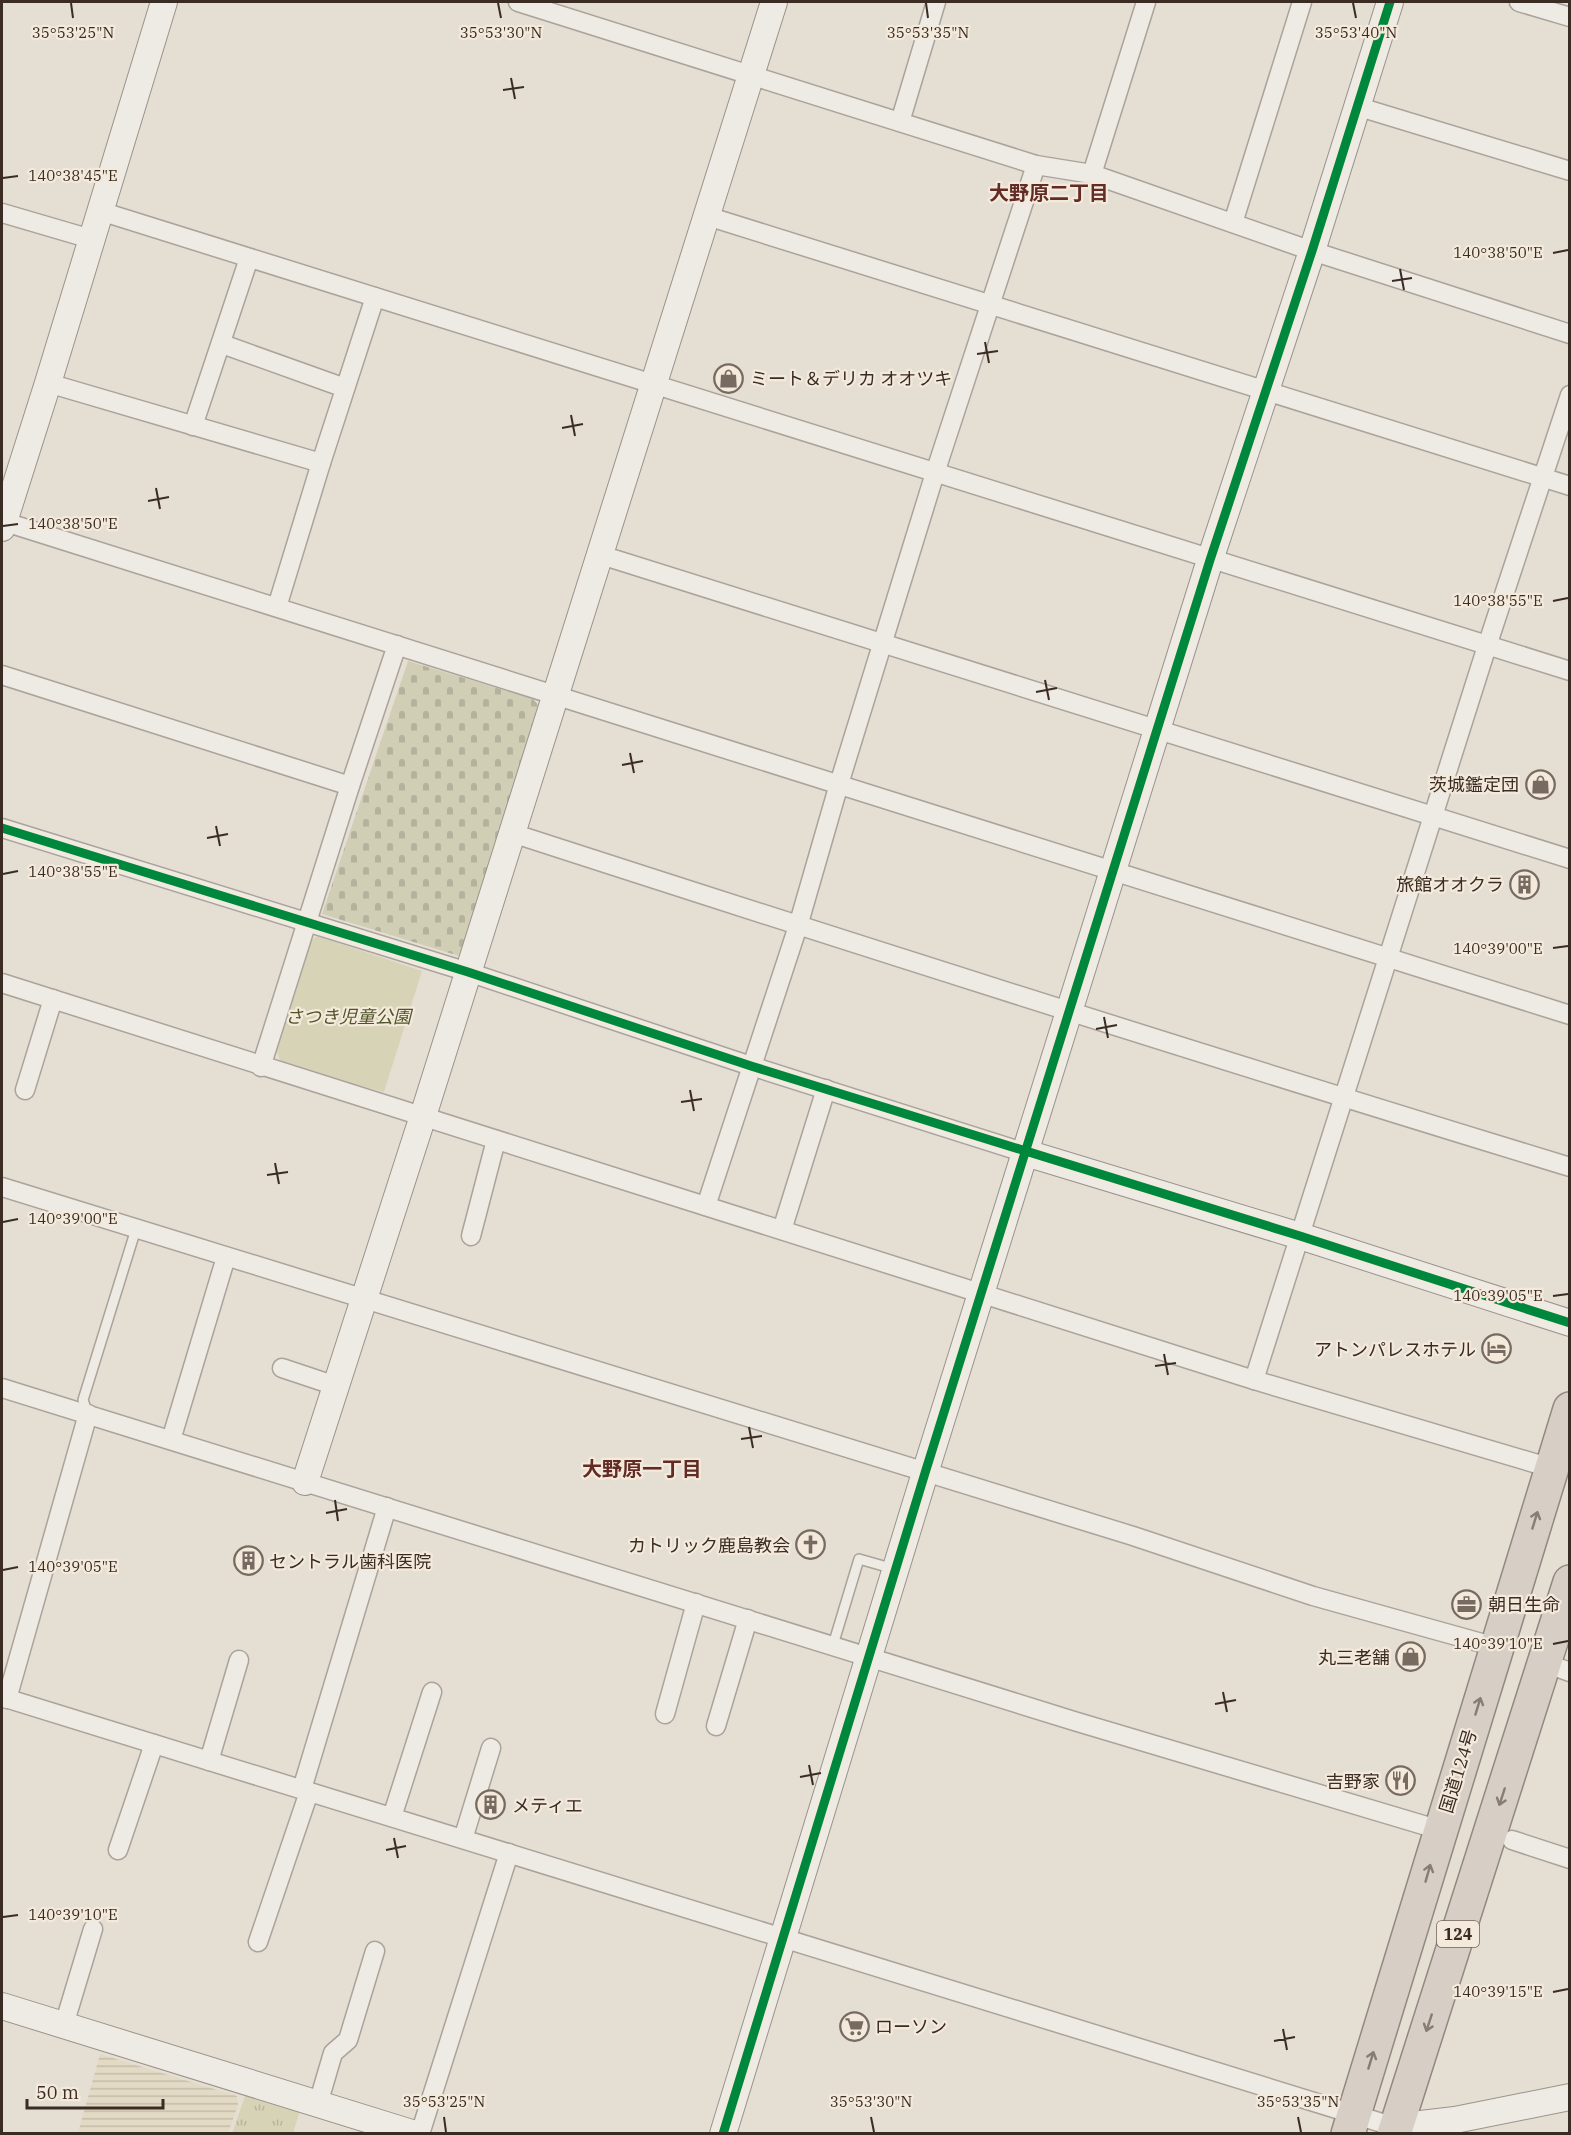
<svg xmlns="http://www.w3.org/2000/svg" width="1571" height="2135" font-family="'IBM Plex Serif','Noto Sans JP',serif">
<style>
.farmland{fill:url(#farmland-rules)}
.grass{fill:url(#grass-tufts)}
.cemetery{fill:url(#cemetery-stones)}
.park{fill:#d6d3b7}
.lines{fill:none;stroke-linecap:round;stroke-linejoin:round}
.lane-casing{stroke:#aba39b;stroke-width:12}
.street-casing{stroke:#aba39b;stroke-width:21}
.secondary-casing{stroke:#9b938b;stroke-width:28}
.highway-casing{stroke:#908982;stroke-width:36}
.lane{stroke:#eeeae4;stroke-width:9}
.street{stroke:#eeeae4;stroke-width:18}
.secondary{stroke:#eeeae4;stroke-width:26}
.highway{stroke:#d7cec5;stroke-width:33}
.cycleway-casing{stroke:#f4eadb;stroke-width:13}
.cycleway{stroke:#00873e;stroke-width:9}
.oneway{stroke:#887c74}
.ticks{fill:none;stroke:#3a2b23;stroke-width:2}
.labels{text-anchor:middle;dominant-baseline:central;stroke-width:4.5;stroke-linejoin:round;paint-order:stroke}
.shield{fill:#f4eadb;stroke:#72645a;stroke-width:1.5}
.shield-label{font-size:16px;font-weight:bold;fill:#3a2b23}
.poi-label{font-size:18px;fill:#3a2b23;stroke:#f4eadb;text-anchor:end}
.park-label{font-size:18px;font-style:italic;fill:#4f552b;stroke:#f4eadb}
.street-label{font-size:18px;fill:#3a2b23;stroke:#f4eadb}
.neighbourhood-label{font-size:20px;font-weight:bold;fill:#632b26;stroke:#f4eadb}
.ticks-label{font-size:15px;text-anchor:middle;fill:#3a2b23;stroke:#f4eadb;stroke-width:4.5;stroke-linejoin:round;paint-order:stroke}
</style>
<defs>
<pattern id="farmland-rules" width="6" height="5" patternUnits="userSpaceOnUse" patternTransform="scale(1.5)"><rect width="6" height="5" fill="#e3dac5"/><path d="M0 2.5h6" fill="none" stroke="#c4bba9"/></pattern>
<pattern id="grass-tufts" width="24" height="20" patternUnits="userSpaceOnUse" patternTransform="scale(1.5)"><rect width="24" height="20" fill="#d6d3b7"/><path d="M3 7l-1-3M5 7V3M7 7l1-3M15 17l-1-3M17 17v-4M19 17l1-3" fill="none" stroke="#b8b59d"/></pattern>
<pattern id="cemetery-stones" width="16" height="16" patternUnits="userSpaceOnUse" patternTransform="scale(1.5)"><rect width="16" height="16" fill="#d1ceb6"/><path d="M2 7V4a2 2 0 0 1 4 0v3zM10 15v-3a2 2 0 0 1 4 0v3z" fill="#b4b19c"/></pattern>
</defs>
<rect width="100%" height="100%" fill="#e5ded3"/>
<!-- farmland -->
<polygon class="farmland" points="100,2054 237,2096 238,2105 228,2133 78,2133"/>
<!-- grass -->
<polygon class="grass" points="246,2093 300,2111 293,2133 232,2134"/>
<!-- cemetery -->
<polygon class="cemetery" points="408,661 533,699 540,707 459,956 322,914"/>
<!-- park -->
<polygon class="park" points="317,936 422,971 384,1092 281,1064 277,1051 312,940"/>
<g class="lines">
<defs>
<g id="lane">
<polyline points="88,1414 83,1400 136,1229"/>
<polyline points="833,1645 859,1559 894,1569"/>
</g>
<g id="street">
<polyline points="518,2 1036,165 1092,174 1312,251 1570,334"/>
<polyline points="1519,2 1570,17"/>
<polyline points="1356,106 1570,171"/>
<polyline points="900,122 936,2"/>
<polyline points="1092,174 1146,2"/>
<polyline points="100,211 1570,671"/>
<polyline points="2,213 91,239"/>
<polyline points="707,216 1570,486"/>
<polyline points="1233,223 1302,2"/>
<polyline points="222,344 345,388"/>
<polyline points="48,383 321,463"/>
<polyline points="193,426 249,258"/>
<polyline points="2,521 1570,1015"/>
<polyline points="601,555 1570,859"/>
<polyline points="277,607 321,463 375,297"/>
<polyline points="2,675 350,786"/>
<polyline points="2,828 468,972 751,1066 1026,1153"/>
<path d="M512,833c352,114 704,226 1058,334"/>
<polyline points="2,983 1254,1380 1551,1468"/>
<polyline points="261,1067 350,786 397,645"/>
<polyline points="25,1090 53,999"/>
<polyline points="2,1187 1133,1536 1313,1596 1496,1647"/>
<polyline points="706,1206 798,926 839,784 935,473 1036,165"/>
<polyline points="782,1230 826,1089"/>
<polyline points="471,1236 496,1140"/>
<polyline points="282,1368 336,1386"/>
<polyline points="1254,1380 1487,646 1570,395"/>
<polyline points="2,1388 1074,1721 1440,1830"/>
<polyline points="171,1440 226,1257"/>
<polyline points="1545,1663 1570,1672"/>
<polyline points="2,1697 1395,2127"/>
<polyline points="7,1699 88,1414"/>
<polyline points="665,1714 696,1603"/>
<polyline points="716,1726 748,1619"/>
<polyline points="209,1761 239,1660"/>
<polyline points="302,1789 387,1507"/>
<polyline points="392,1817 432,1692"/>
<polyline points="463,1839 491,1748"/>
<polyline points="1512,1840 1570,1859"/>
<polyline points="118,1850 154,1744"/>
<polyline points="258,1942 309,1792"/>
<polyline points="64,2025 93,1929"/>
<polyline points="318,2104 333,2053 348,2040 375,1951"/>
<polyline points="420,2134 509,1853"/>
</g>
<g id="secondary">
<polyline points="2,528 48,383 164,2"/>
<polyline points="1026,1153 1300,1236 1570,1323"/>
<polyline points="305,1482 423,1116 774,2"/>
<polyline points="2,2006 415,2134"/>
<polyline points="1395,2127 1455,2120 1570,2097"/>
<polyline points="723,2134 925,1473 1210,560 1312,251 1390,2"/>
</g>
<g id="highway">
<polyline points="1348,2134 1570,1409"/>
<polyline points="1394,2134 1570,1582"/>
</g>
</defs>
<!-- lane casing -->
<use href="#lane" class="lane-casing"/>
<!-- street casing -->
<use href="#street" class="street-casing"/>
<!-- secondary casing -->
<use href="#secondary" class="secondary-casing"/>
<!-- highway casing -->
<use href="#highway" class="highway-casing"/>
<!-- lane -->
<use href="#lane" class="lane"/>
<!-- street -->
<use href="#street" class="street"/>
<!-- secondary -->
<use href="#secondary" class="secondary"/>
<!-- highway -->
<use href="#highway" class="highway"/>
<defs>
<g id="cycleway">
<polyline points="2,828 468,972 751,1066 1300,1236 1570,1323"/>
<polyline points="723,2134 925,1473 1210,560 1312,251 1390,2"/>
</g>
</defs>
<!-- cycleway casing -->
<use href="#cycleway" class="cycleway-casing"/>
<!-- cycleway -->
<use href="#cycleway" class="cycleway"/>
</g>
<!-- one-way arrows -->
<defs><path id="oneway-shaft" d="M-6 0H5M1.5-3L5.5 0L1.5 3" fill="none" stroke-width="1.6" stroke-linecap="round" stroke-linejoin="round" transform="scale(1.5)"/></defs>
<g class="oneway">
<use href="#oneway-shaft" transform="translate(1535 1520) rotate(-73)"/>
<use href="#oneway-shaft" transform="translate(1478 1706) rotate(-73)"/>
<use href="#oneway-shaft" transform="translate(1502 1797) rotate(108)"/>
<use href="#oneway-shaft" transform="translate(1428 1873) rotate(-74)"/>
<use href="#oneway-shaft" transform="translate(1429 2023) rotate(108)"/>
<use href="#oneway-shaft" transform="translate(1371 2060) rotate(-73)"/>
</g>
<!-- ticks -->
<path class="ticks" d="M71,3l2,15M498,3l3,15M926,3l2,15M1353,3l3,15M511,78l4,21M503,90l21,-3M3,178l15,-2M1553,253l15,-3M1400,269l4,21M1392,281l20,-3M985,342l4,21M977,354l21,-3M571,415l4,21M562,428l21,-4M156,488l4,21M148,501l21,-4M3,526l15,-2M1553,601l15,-3M1045,680l4,20M1036,692l21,-4M630,753l4,20M622,765l21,-4M216,826l4,20M207,838l21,-4M3,874l15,-3M1553,948l15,-2M1104,1017l4,21M1096,1029l21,-4M690,1090l4,21M681,1102l21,-3M275,1163l4,21M267,1175l21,-3M3,1222l15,-3M1553,1296l15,-2M1164,1354l4,21M1155,1366l21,-3M749,1427l4,21M741,1439l21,-3M335,1500l3,21M326,1513l21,-4M3,1570l15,-3M1553,1644l15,-3M1223,1692l4,20M1215,1704l21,-4M809,1765l4,20M800,1777l21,-4M394,1838l4,20M386,1850l20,-4M3,1917l15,-2M1553,1992l15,-3M1283,2029l4,21M1274,2041l21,-4M444,2117l2,15M871,2117l3,15M1298,2117l3,15"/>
<!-- icons -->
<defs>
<symbol id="shop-ring" viewBox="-11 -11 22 22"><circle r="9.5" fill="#f4eadb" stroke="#766a61" stroke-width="1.5"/><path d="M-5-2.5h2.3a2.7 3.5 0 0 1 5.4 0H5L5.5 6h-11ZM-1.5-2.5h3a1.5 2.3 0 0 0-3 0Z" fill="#766a61"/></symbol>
<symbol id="building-ring" viewBox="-11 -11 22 22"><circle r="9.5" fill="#f4eadb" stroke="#766a61" stroke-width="1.5"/><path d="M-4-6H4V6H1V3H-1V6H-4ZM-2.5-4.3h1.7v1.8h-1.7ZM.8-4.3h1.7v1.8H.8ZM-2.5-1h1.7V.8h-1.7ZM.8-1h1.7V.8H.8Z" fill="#766a61"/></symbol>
<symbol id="hotel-ring" viewBox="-11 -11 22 22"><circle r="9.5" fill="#f4eadb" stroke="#766a61" stroke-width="1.5"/><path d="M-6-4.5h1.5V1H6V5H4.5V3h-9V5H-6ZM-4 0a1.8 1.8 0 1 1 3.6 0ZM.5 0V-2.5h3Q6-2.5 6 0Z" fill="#766a61"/></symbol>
<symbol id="church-ring" viewBox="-11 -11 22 22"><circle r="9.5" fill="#f4eadb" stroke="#766a61" stroke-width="1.5"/><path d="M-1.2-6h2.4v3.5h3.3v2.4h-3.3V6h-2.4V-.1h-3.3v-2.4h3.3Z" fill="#766a61"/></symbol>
<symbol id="office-ring" viewBox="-11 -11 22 22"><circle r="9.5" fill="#f4eadb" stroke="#766a61" stroke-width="1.5"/><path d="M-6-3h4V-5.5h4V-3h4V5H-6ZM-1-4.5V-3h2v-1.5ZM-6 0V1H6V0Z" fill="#766a61"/></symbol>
<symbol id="restaurant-ring" viewBox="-11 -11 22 22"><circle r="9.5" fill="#f4eadb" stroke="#766a61" stroke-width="1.5"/><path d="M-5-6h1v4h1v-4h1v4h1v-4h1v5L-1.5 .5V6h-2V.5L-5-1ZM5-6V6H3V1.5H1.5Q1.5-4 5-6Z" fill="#766a61"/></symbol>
<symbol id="supermarket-ring" viewBox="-11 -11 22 22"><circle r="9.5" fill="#f4eadb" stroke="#766a61" stroke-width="1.5"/><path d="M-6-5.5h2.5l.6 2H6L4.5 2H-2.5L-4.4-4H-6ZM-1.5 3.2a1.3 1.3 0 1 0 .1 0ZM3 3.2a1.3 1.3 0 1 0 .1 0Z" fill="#766a61"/></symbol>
</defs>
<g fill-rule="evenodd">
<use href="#shop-ring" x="712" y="362" width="33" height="33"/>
<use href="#shop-ring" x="1524" y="768" width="33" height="33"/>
<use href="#building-ring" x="1508" y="868" width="33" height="33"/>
<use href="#hotel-ring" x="1480" y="1332" width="33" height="33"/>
<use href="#church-ring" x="794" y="1528" width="33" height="33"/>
<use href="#building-ring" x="232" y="1544" width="33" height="33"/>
<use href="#office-ring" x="1450" y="1588" width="33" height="33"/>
<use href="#shop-ring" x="1394" y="1640" width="33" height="33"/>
<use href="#restaurant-ring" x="1384" y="1764" width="33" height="33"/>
<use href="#building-ring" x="474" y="1788" width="33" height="33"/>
<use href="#supermarket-ring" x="838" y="2010" width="33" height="33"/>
</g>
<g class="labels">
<!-- shield labels -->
<rect class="shield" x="1437" y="1921" width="42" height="26" rx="4.5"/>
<g class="shield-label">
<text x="1458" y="1934">124</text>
</g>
<!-- poi labels -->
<g class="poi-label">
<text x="750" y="378" text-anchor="start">ミート＆デリカ オオツキ</text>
<text x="1519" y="784">茨城鑑定団</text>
<text x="1504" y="884">旅館オオクラ</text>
<text x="1476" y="1349">アトンパレスホテル</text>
<text x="790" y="1545">カトリック鹿島教会</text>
<text x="269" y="1561" text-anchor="start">セントラル歯科医院</text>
<text x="1488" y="1604" text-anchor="start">朝日生命</text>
<text x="1390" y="1657">丸三老舗</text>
<text x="1380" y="1781">吉野家</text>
<text x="512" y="1805" text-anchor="start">メティエ</text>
<text x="875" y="2026" text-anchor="start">ローソン</text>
</g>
<!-- park labels -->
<g class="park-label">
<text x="348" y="1016">さつき児童公園</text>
</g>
<!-- street labels -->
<g class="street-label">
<text transform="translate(1458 1771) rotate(-73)">国道124号</text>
</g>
<!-- neighbourhood labels -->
<g class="neighbourhood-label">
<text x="1049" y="192">大野原二丁目</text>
<text x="642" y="1468">大野原一丁目</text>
</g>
</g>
<g class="ticks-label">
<text x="73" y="38">35°53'25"N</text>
<text x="501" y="38">35°53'30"N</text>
<text x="928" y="38">35°53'35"N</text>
<text x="1356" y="38">35°53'40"N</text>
<text x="73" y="181">140°38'45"E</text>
<text x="1498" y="258">140°38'50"E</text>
<text x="73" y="529">140°38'50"E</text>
<text x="1498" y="606">140°38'55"E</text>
<text x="73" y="877">140°38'55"E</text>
<text x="1498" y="954">140°39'00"E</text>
<text x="73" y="1224">140°39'00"E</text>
<text x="1498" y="1301">140°39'05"E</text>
<text x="73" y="1572">140°39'05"E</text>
<text x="1498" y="1649">140°39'10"E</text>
<text x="73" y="1920">140°39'10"E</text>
<text x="1498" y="1997">140°39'15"E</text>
<text x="444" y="2107">35°53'25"N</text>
<text x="871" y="2107">35°53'30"N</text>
<text x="1298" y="2107">35°53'35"N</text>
</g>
<!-- border -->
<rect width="1571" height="2135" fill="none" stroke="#3a2b23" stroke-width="6"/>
<!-- scale -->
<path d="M27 2099v9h136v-9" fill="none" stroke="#3a2b23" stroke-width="3"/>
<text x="36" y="2099" font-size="18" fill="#3a2b23" stroke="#f4eadb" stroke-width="4.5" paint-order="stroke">50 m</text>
</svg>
